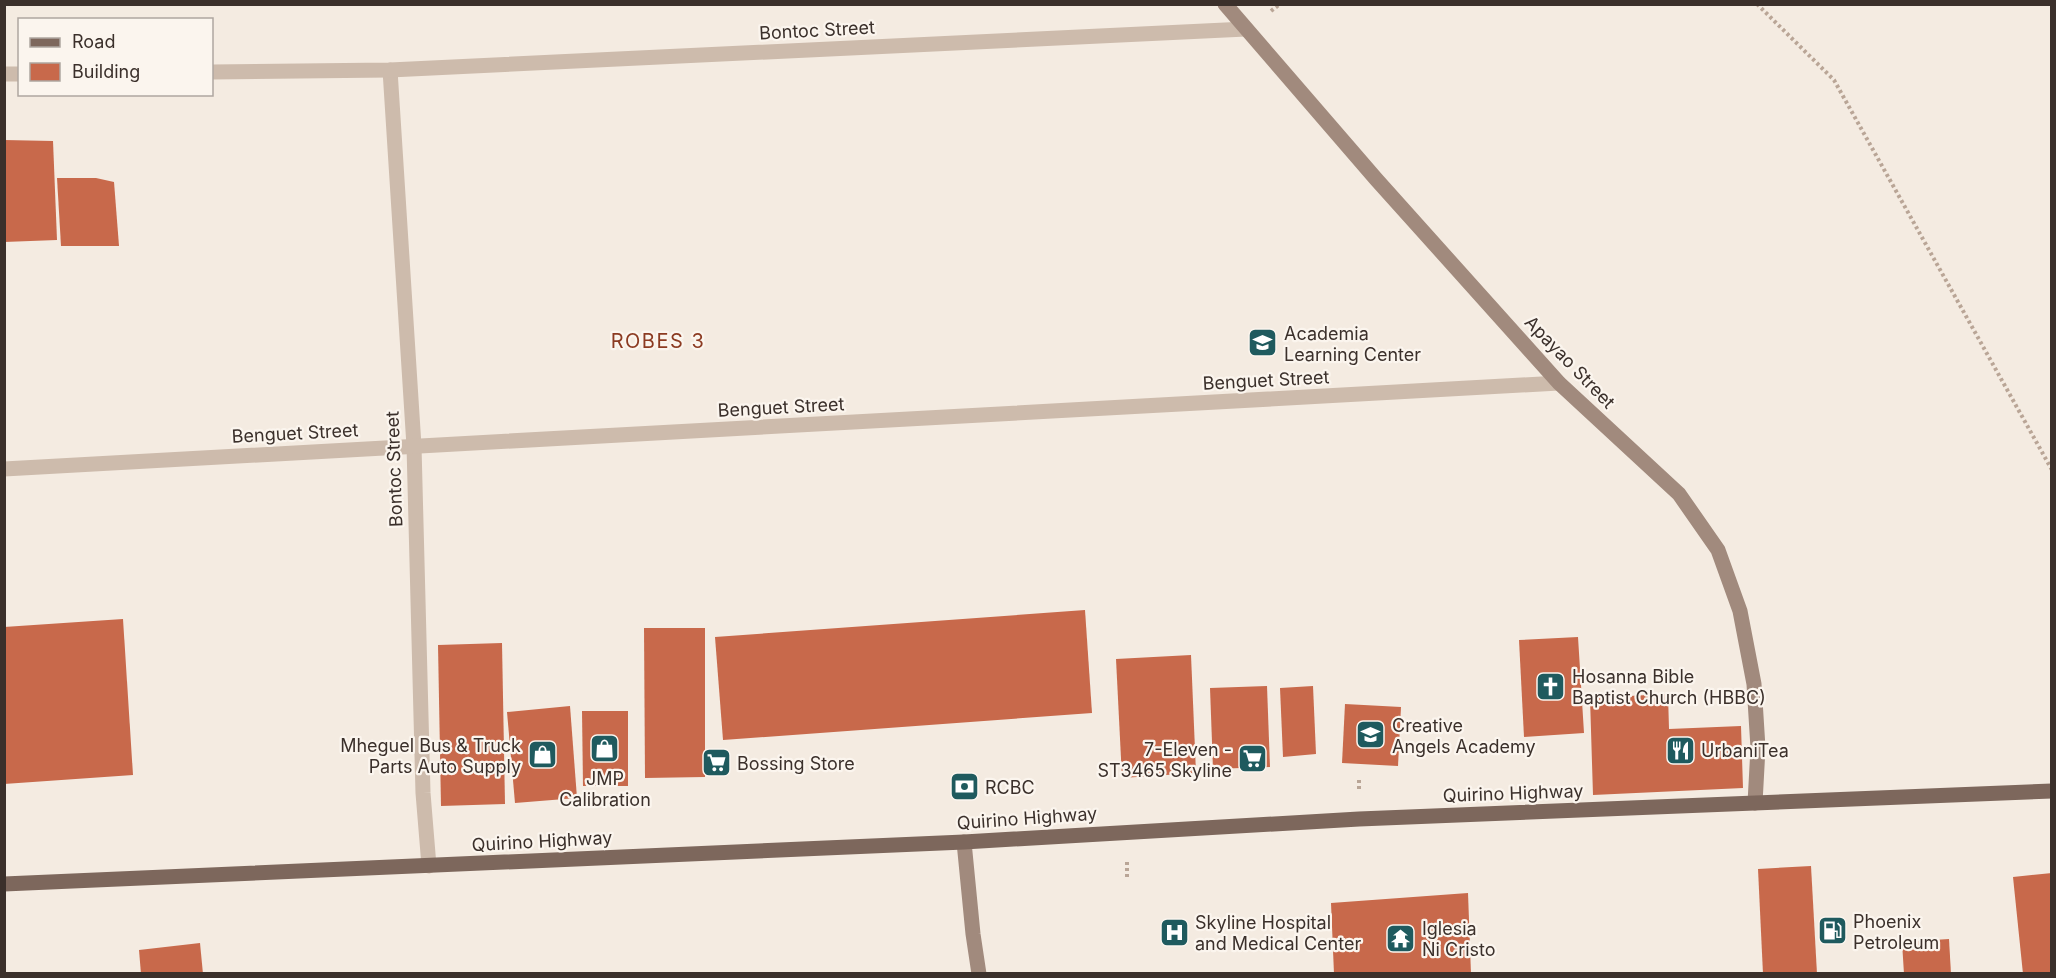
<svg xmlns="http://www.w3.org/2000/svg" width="2056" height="978" font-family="Inter,sans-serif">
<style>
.building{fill:#c8694b}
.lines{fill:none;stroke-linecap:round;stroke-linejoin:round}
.path{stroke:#b9a596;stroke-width:4;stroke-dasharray:3 3;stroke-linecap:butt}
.street{stroke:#cdbbac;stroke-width:15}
.secondary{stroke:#a18a7d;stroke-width:15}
.primary{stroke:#7d675c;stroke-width:15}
.labels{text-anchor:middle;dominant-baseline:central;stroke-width:4.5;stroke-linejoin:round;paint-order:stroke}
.street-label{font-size:18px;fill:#3b302b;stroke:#fbf5ee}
.poi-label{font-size:18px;fill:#3b302b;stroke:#fbf5ee;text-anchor:start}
.neighbourhood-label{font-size:20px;letter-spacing:1.5px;fill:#8c3b22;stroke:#fbf5ee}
</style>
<rect width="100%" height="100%" fill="#f4ebe1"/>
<!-- building -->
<g class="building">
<polygon points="4,140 53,141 57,240 4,242"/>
<polygon points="57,178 96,178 114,182 119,246 61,246"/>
<polygon points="1085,610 1092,713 723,740 715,637"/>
<polygon points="123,619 133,775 4,784 4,627"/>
<polygon points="644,628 705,628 705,777 645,778"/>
<polygon points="1578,637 1584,733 1524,737 1519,640"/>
<polygon points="502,643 505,804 441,806 438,645"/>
<polygon points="1191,655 1196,773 1122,778 1116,659"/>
<polygon points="1267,686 1270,767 1213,769 1210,688"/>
<polygon points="1313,686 1316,754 1283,757 1280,688"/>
<polygon points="1668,694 1669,729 1741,726 1743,788 1593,795 1590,698"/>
<polygon points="1345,704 1401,707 1398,766 1342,763"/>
<polygon points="570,706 577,798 515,803 507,712"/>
<polygon points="582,711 628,711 628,786 583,786"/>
<polygon points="1811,866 1817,974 1763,974 1758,869"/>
<polygon points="2052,873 2052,974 2023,974 2013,877"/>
<polygon points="1468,893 1471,974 1334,974 1331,903"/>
<polygon points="1949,939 1951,974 1904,974 1902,942"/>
<polygon points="200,943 203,974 141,974 139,950"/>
</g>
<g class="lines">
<!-- path -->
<g class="path">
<polyline points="1757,4 1834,80 2052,470"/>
<polyline points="1271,11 1280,4"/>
<polyline points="1359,789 1359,779"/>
<polyline points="1127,862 1127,879"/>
</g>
<!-- street -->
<g class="street">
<polyline points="390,70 414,446 423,793 429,866"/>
<polyline points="212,72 390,70 1246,29"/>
<polyline points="4,74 20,74"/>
<polyline points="4,469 1559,383"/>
</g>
<!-- secondary -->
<g class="secondary">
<polyline points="1225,4 1376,179 1559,383 1679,494 1718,550 1740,611 1754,684 1758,748 1755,803"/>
<polyline points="964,842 973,934 979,974"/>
</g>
<!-- primary -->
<polyline class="primary" points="4,884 964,842 1359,819 2052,791"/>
</g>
<!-- icons -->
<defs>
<symbol id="school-square" viewBox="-11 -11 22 22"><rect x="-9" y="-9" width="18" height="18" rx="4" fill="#1f5a5e" stroke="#fbf5ee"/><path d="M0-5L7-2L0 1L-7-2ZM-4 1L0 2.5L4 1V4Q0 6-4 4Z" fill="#fff"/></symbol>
<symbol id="church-square" viewBox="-11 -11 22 22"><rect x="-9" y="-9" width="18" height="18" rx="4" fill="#1f5a5e" stroke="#fbf5ee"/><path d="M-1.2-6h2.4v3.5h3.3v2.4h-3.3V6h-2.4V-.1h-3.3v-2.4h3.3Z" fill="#fff"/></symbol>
<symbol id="shop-square" viewBox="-11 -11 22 22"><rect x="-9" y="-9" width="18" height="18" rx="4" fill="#1f5a5e" stroke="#fbf5ee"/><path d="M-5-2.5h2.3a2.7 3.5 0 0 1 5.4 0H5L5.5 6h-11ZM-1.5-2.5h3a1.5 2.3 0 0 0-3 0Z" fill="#fff"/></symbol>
<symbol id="restaurant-square" viewBox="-11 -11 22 22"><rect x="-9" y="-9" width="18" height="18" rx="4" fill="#1f5a5e" stroke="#fbf5ee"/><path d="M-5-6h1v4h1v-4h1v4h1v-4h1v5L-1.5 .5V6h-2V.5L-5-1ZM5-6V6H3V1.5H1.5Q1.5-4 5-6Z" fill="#fff"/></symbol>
<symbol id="supermarket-square" viewBox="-11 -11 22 22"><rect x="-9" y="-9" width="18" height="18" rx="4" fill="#1f5a5e" stroke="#fbf5ee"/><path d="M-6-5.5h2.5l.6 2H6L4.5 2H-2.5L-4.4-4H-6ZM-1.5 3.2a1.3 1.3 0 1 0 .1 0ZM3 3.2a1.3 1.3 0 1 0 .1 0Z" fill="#fff"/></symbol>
<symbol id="bank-square" viewBox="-11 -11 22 22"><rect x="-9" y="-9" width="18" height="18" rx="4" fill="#1f5a5e" stroke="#fbf5ee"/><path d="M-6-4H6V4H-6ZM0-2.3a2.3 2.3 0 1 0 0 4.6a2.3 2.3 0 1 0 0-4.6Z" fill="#fff"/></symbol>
<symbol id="fuel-square" viewBox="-11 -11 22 22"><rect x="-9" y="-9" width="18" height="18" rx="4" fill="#1f5a5e" stroke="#fbf5ee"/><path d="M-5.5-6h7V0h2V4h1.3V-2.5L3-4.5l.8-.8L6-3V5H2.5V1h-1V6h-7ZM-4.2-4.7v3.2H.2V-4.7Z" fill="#fff"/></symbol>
<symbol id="hospital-square" viewBox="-11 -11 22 22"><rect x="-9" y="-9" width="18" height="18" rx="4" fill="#1f5a5e" stroke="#fbf5ee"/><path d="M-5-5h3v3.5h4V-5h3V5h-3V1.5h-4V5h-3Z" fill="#fff"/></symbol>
<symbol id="temple-square" viewBox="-11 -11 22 22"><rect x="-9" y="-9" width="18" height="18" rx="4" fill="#1f5a5e" stroke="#fbf5ee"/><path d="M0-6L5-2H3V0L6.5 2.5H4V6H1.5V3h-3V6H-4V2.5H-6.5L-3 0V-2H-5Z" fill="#fff"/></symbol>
</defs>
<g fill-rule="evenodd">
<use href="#school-square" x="1246" y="326" width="33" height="33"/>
<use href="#church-square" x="1534" y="670" width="33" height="33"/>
<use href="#school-square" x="1354" y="718" width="33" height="33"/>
<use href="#shop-square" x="588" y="732" width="33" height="33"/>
<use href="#restaurant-square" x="1664" y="734" width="33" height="33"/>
<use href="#shop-square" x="526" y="738" width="33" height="33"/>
<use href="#supermarket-square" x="1236" y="742" width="33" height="33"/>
<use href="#supermarket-square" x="700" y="746" width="33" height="33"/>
<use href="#bank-square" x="948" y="770" width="33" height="33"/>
<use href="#fuel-square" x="1816" y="914" width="33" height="33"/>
<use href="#hospital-square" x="1158" y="916" width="33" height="33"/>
<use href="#temple-square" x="1384" y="922" width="33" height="33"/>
</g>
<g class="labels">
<!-- street labels -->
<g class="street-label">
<text transform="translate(817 30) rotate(-3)">Bontoc Street</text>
<text transform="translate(1570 362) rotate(46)">Apayao Street</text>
<text transform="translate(1266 380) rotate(-3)">Benguet Street</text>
<text transform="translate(781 407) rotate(-3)">Benguet Street</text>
<text transform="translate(295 433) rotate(-3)">Benguet Street</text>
<text transform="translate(394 469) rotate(-92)">Bontoc Street</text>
<text transform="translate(1513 793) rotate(-2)">Quirino Highway</text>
<text transform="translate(1027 818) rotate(-4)">Quirino Highway</text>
<text transform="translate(542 841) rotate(-3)">Quirino Highway</text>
</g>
<!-- poi labels -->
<g class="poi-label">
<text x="1284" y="333">Academia<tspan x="1284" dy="21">Learning Center</tspan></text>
<text x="1572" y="676">Hosanna Bible<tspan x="1572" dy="21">Baptist Church (HBBC)</tspan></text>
<text x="1392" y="725">Creative<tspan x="1392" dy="21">Angels Academy</tspan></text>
<text x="521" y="745" text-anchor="end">Mheguel Bus &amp; Truck<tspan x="521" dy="21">Parts Auto Supply</tspan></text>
<text x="1232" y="749" text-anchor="end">7-Eleven -<tspan x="1232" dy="21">ST3465 Skyline</tspan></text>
<text x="1701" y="750">UrbaniTea</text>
<text x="737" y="763">Bossing Store</text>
<text x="605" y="778" text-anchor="middle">JMP<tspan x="605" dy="21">Calibration</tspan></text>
<text x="985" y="787">RCBC</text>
<text x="1853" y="921">Phoenix<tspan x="1853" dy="21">Petroleum</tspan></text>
<text x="1195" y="922">Skyline Hospital<tspan x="1195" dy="21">and Medical Center</tspan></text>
<text x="1422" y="928">Iglesia<tspan x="1422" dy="21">Ni Cristo</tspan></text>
</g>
<!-- neighbourhood labels -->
<g class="neighbourhood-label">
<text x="658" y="341">ROBES 3</text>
</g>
</g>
<!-- border -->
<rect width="2056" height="978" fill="none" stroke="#3b302b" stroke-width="12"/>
<!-- legend -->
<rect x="18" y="18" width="195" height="78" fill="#fbf5ee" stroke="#aea6a0" stroke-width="1.5"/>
<rect x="30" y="38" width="30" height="9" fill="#7d675c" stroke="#aea6a0" stroke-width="1.5"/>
<text x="72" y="48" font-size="18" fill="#3b302b">Road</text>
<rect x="30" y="63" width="30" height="18" fill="#c8694b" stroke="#aea6a0" stroke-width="1.5"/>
<text x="72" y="78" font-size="18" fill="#3b302b">Building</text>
</svg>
